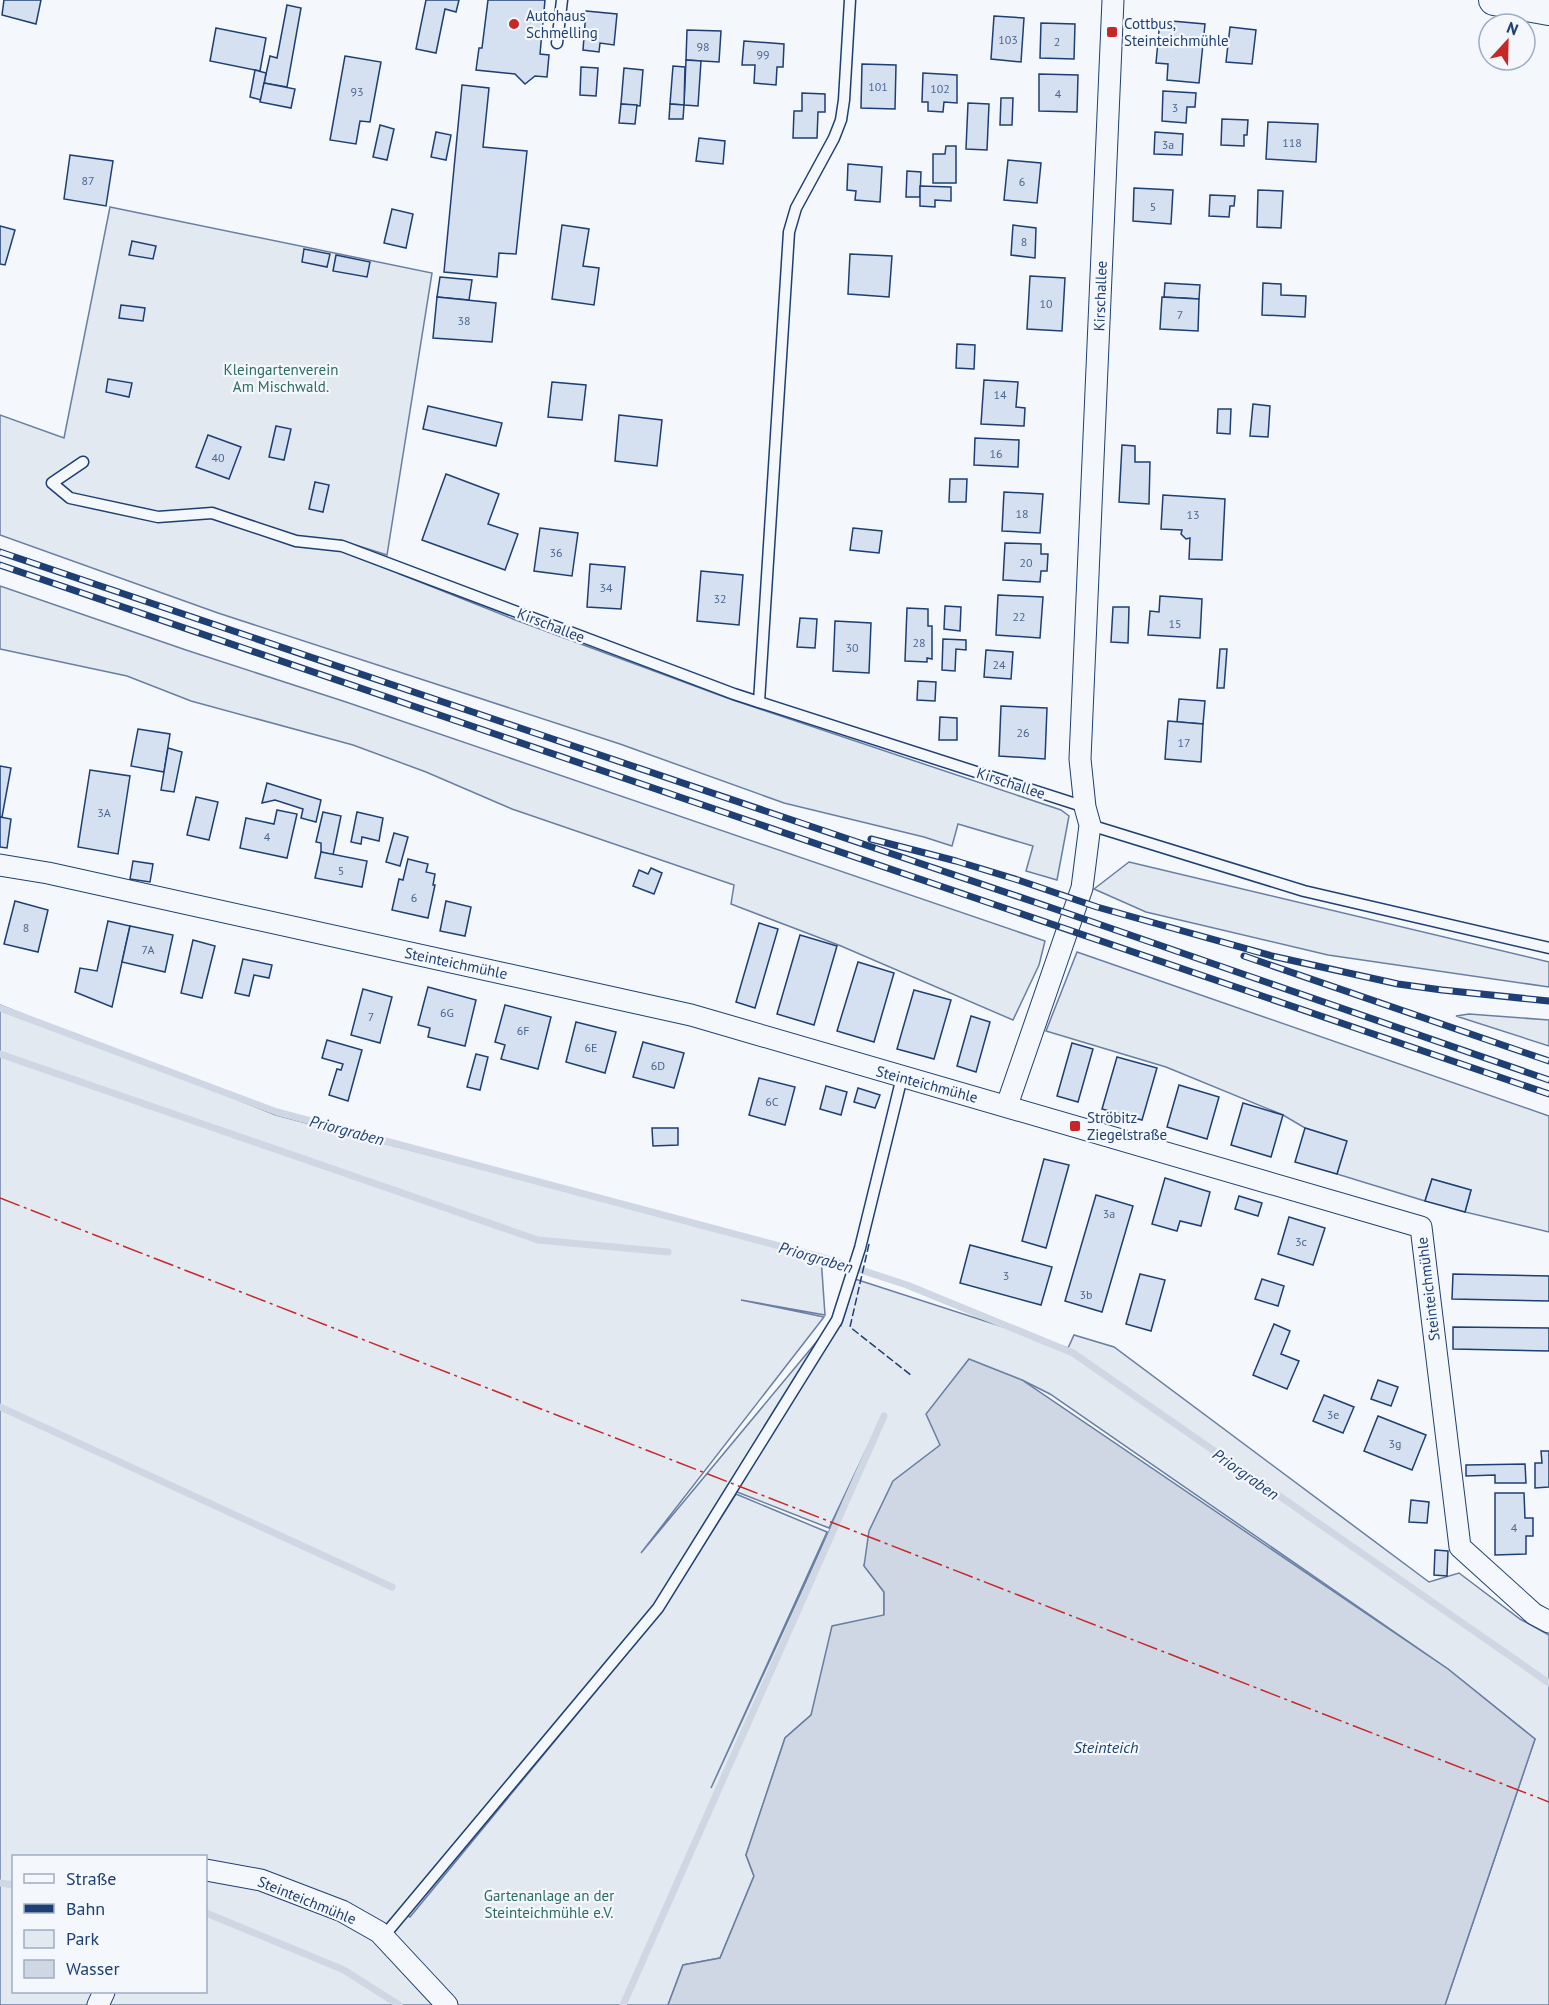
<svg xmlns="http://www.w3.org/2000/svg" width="1549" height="2005" font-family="'PT Sans',sans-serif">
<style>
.green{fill:#e3e9f0;stroke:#687fa3;stroke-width:1.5;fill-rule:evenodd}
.water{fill:#cfd7e4;stroke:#687fa3;stroke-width:1.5}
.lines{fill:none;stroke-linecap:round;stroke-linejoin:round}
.stream{stroke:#cfd7e4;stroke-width:7}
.building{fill:#d5e0f0;stroke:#1d3f73;stroke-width:1.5}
.lane-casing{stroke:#1d3f73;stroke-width:13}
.street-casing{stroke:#1d3f73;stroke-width:23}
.secondary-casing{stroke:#1d3f73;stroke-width:32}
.lane{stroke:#f4f7fb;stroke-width:10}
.street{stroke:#f4f7fb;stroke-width:21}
.secondary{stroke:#f4f7fb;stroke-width:30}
.rail-casing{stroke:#1d3f73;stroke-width:7}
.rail{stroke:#f4f7fb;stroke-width:4.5;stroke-dasharray:14;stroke-linecap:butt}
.fence{stroke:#1d3f73;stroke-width:1.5;stroke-dasharray:8 3;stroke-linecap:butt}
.power{stroke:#c62828;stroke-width:1.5;stroke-dasharray:21 4.5 3 4.5;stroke-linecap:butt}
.poi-dot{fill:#c62828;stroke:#f4f7fb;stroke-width:2}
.labels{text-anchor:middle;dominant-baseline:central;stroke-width:4.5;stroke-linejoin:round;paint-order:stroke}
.number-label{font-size:12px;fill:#4b6792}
.poi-label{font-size:15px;fill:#1d3f73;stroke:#f4f7fb;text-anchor:start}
.street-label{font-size:15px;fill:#1d3f73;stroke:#f4f7fb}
.park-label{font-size:15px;fill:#2c6c60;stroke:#f4f7fb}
.water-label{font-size:16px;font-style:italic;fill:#1d3f73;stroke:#f4f7fb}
</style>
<rect width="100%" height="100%" fill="#f4f7fb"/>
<!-- green -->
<g class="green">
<polygon points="110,207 432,273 387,555 340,540 400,574 513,619 730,699 1061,810 1069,816 1057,880 1026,871 1033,846 958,824 952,846 924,837 784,803 620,744 218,613 0,535 0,415 64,438"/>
<polygon points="0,586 186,650 346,702 1045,941 1039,965 1013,1020 841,946 731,904 734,885 512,809 426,772 353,745 191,701 127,676 0,649"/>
<polygon points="1129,862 1549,962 1549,987 1328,955 1146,912 1094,889"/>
<polygon points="1077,952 1549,1116 1549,1232 1465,1212 1471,1190 1432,1179 1425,1201 1337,1174 1346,1141 1305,1128 1283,1115 1166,1067 1046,1031"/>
<path d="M0,1005l276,110 545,142 4,58 -84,-15 83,17 -183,236 192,-231 8,4 14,-47 213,69 6,-13 40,12 315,235 30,-9 61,46 29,16v370h-104l90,-266 -87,-70 -398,-275 -28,-14 -79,66 -79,119 20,27v24l-73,99 -26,23 -39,117 8,21 -34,82 -37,7 -15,40h-668zM877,1427l-166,361 116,-256 -91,-38 -75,118 -251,305 -8,-4 252,-303 78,-120 97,38zM14,1856h192v136h-192z"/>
<polygon points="1469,1014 1549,1020 1549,1046 1456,1016"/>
</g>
<!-- water -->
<polygon class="water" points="969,1359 1022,1380 1448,1669 1535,1739 1445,2005 668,2005 683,1965 720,1958 754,1876 746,1855 785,1738 811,1715 832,1626 884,1615 884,1592 864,1566 869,1531 893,1481 940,1445 926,1414"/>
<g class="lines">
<!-- stream -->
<g class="stream">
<polyline points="0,1008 277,1112 821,1257 907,1285 1073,1353 1549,1683"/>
<polyline points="0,1054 538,1240 668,1252"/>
<polyline points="0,1407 392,1587"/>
<polyline points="0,1883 14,1885"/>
<polyline points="206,1913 344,1970 399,2005"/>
<polyline points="623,2005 884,1416"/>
</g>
</g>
<!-- building -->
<g class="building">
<polygon points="4,0 41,0 36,24 2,15"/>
<polygon points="426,0 459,0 456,12 445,9 436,53 416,49"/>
<polygon points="488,0 545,0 540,54 549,55 547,77 535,76 525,84 515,74 476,70 479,48 482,48"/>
<polygon points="287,5 301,8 287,87 264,83 270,56 277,58"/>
<polygon points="586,11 617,14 614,45 600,43 599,52 583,50"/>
<polygon points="994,16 1024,18 1021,62 991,59"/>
<polygon points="1160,20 1205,24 1199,83 1167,80 1168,64 1156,63"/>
<polygon points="1041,23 1075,24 1074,59 1040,58"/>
<polygon points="1230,27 1256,30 1252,64 1226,62"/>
<polygon points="216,28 266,38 260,71 210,61"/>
<polygon points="687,30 721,31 719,62 686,60"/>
<polygon points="744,41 784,44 783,67 777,67 776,85 754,83 755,65 742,65"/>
<polygon points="345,56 381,62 370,122 360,121 356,144 330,140"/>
<polygon points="686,60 701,61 698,106 684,105"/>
<polygon points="862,64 896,65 895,109 861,108"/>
<polygon points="673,66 685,67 684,105 670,104"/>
<polygon points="581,67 598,68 596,96 580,95"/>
<polygon points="624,68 643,70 640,106 621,104"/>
<polygon points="255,70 266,73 261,100 250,97"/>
<polygon points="923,73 957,75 957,103 944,102 943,112 928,111 928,102 922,102"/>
<polygon points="1039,74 1078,75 1077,112 1039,111"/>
<polygon points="264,83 295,89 291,108 260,102"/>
<polygon points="462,85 489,88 483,147 527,151 516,254 499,253 497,277 444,272"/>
<polygon points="1163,91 1196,93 1195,107 1187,107 1186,123 1162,121"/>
<polygon points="802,93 825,94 825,112 818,112 817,138 793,138 794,111 802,111"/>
<polygon points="1001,98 1013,98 1012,125 1000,125"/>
<polygon points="968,103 989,104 987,150 966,149"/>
<polygon points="621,104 637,105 635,124 619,123"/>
<polygon points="670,104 684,105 683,119 669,119"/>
<polygon points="1222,119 1248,120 1247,135 1244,135 1244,146 1221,145"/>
<polygon points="1268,122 1318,124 1316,162 1266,159"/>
<polygon points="380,125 394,129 387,160 373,157"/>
<polygon points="436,132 451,135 446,160 431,157"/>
<polygon points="1155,132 1183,134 1182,155 1154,154"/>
<polygon points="699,138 725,141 723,164 696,161"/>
<polygon points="946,146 956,146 956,183 933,183 933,154 945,154"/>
<polygon points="70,155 113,161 106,206 64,199"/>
<polygon points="1008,160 1041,163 1037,203 1004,200"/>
<polygon points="848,164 882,167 880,202 855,200 856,191 847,190"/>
<polygon points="907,171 921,172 920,197 906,197"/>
<polygon points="920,186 951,187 951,201 935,200 935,207 920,206"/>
<polygon points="1134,188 1173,190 1171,224 1133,221"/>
<polygon points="1258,190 1283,191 1281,228 1257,227"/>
<polygon points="1210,195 1235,196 1234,206 1230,206 1229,217 1209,216"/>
<polygon points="392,209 413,214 406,248 384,243"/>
<polygon points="562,225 589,229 583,266 599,268 594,305 552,299"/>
<polygon points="1013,225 1036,228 1035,258 1011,255"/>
<polygon points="0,226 15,230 5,265 0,264"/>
<polygon points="132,241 156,246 153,259 129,255"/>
<polygon points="304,249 330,254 327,267 302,262"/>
<polygon points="850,254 892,256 889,297 848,294"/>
<polygon points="336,255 370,262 367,277 333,271"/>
<polygon points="1030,276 1065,278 1062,331 1027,329"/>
<polygon points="440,277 472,280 469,300 437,297"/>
<polygon points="1165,283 1200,285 1199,299 1164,297"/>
<polygon points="1263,283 1281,284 1281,295 1306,296 1305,317 1262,315"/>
<polygon points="437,297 496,303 492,342 433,338"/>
<polygon points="1162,297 1199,299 1198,331 1160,329"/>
<polygon points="121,305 145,308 143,321 119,318"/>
<polygon points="957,344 975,345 974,369 956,368"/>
<polygon points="108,379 132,383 129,397 106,392"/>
<polygon points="984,380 1018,382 1016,407 1025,408 1024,426 981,424"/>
<polygon points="552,382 586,385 582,420 548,417"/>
<polygon points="1253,404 1270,406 1268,437 1250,436"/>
<polygon points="428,406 502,423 496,446 423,429"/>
<polygon points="1218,409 1231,409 1230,434 1217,433"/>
<polygon points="619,415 662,420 657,466 615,461"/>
<polygon points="276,426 291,429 284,460 269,457"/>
<polygon points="208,435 241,447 229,479 196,467"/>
<polygon points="975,438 1019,440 1018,467 974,465"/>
<polygon points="1122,445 1135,446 1135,462 1150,462 1149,504 1119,502"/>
<polygon points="446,474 499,494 488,524 518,534 505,570 422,540"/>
<polygon points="950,479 967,479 966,502 949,502"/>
<polygon points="315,482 329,485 323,512 309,509"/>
<polygon points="1004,492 1043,494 1040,533 1002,531"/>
<polygon points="1163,495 1225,499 1222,560 1189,559 1190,538 1186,539 1181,534 1182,530 1161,529"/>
<polygon points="540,528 578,533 572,576 534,571"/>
<polygon points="853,528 882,531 879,553 850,550"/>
<polygon points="1005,543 1041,544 1041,554 1048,554 1047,571 1041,571 1040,582 1003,580"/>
<polygon points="590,564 625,567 621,609 587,607"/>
<polygon points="701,571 743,575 739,625 697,621"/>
<polygon points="998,595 1043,597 1040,638 996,635"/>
<polygon points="1160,596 1202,599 1200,638 1148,635 1150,611 1159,612"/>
<polygon points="945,606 961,607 960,631 944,629"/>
<polygon points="1113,607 1129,607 1128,643 1111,642"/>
<polygon points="907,608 928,609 928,626 932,626 932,659 927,658 927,662 905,661"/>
<polygon points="800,618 817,619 815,648 797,647"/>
<polygon points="835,621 871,623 869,673 833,671"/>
<polygon points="943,639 966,640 966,650 956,649 955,671 942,670"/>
<polygon points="1220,649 1227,649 1224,688 1217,688"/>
<polygon points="986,650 1013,652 1011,679 984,677"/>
<polygon points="918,681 936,682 935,701 917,700"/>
<polygon points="1179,699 1205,701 1203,724 1177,722"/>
<polygon points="1001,706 1047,708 1045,759 999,756"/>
<polygon points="940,717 957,718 957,740 939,740"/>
<polygon points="1168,721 1203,724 1201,762 1165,759"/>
<polygon points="138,729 170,734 164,772 131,766"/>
<polygon points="168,748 182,752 174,792 161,790"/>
<polygon points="0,766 11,768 2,817 0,817"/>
<polygon points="90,770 130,776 118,854 78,847"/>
<polygon points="267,783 321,800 316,822 301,818 303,809 275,800 262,803"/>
<polygon points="196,797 218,802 209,840 187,835"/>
<polygon points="277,810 297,814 287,858 240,848 246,818 274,824"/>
<polygon points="323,812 341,816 333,855 321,852 321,843 316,842"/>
<polygon points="357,812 383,818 379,841 362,837 361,844 351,842"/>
<polygon points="0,817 11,819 7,848 0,847"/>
<polygon points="394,833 408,837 400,866 386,862"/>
<polygon points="321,852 367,861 362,887 315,878"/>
<polygon points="408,859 428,864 426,872 435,874 433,885 435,885 428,918 392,910 399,879 403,880"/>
<polygon points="133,861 153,864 150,882 130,879"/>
<polygon points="651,868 662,873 654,894 633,886 639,870 648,874"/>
<polygon points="15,901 48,910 38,952 4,944"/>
<polygon points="446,901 471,907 465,936 440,931"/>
<polygon points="108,921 130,926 112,1007 75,992 80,968 97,971"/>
<polygon points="759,923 778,929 755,1008 736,1002"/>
<polygon points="130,926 173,935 165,972 122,962"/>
<polygon points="800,935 837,946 814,1025 777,1014"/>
<polygon points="193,940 215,946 202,998 181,993"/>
<polygon points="243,959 272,965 269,978 254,975 249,996 235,993"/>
<polygon points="858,962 894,973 874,1042 837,1031"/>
<polygon points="428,987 476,1000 465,1046 428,1037 430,1028 418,1025"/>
<polygon points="363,989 392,997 380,1043 351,1035"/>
<polygon points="914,990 951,1000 934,1059 897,1049"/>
<polygon points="505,1005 551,1017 538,1069 501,1059 505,1045 495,1042"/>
<polygon points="971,1016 990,1022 976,1072 957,1066"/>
<polygon points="576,1022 616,1032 605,1073 566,1062"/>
<polygon points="327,1040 362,1050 348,1101 329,1095 337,1069 341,1070 343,1064 322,1058"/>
<polygon points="643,1042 684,1053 674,1088 633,1077"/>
<polygon points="1072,1043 1093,1049 1078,1102 1057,1096"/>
<polygon points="476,1054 488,1057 480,1090 467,1087"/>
<polygon points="1117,1057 1157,1068 1142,1120 1102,1109"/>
<polygon points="759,1078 795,1087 785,1125 749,1115"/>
<polygon points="1179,1085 1219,1097 1207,1139 1167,1127"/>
<polygon points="826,1086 847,1092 841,1115 820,1109"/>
<polygon points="858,1088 880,1095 875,1108 854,1102"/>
<polygon points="1243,1103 1283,1115 1271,1157 1231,1145"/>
<polygon points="652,1128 678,1128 678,1145 653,1146"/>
<polygon points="1305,1128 1347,1141 1337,1174 1295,1162"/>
<polygon points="1044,1159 1069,1165 1046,1248 1022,1241"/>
<polygon points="1165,1178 1210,1192 1201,1226 1180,1221 1177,1231 1152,1224"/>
<polygon points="1432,1179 1471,1190 1465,1212 1425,1201"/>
<polygon points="1096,1195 1133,1206 1102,1312 1065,1301"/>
<polygon points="1239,1196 1262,1203 1258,1216 1235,1209"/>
<polygon points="1289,1217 1325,1228 1313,1265 1278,1254"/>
<polygon points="970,1245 1052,1267 1041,1305 960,1283"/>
<polygon points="1140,1274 1165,1280 1151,1331 1126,1324"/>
<polygon points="1453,1274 1549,1276 1549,1301 1452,1299"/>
<polygon points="1262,1279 1284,1286 1278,1306 1255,1299"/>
<polygon points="1274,1324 1290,1331 1281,1354 1299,1361 1287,1389 1253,1375"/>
<polygon points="1453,1327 1549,1328 1549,1351 1453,1349"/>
<polygon points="1378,1380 1398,1387 1391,1406 1371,1399"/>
<polygon points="1324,1395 1354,1407 1343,1433 1313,1421"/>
<polygon points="1378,1416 1426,1435 1412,1470 1364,1451"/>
<polygon points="1541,1451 1549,1451 1549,1487 1535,1488 1535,1463 1542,1463"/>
<polygon points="1525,1464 1526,1483 1495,1483 1495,1475 1466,1476 1466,1465"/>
<polygon points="1495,1493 1524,1493 1525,1518 1533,1518 1533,1536 1526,1536 1526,1554 1495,1555"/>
<polygon points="1411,1500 1429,1502 1427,1523 1409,1522"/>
<polygon points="1435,1550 1448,1551 1447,1576 1434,1575"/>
</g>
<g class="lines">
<defs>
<g id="lane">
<polyline points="557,43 562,0"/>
<polyline points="83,462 52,483 70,498 158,517 212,513 296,541 342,546 734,694 1085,807"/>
<polyline points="759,702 789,232 796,208 834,138 841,120 844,100 850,0"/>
<polyline points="1090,825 1304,891 1549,948"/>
<polyline points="383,1937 658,1608 837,1320 860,1248 902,1077"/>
</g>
<g id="street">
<polyline points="0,865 48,873 691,1015 1421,1227 1460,1547 1534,1614 1549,1622"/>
<polyline points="1007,1105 1082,888 1090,825 1085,807 1080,759 1113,0"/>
<polyline points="206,1870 261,1880 342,1911 379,1932 447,2005"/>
<polyline points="98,2005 104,1992"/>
</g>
<polyline id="secondary" points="1494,0 1549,10"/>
</defs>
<!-- lane casing -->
<use href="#lane" class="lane-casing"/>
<!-- street casing -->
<use href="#street" class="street-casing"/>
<!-- secondary casing -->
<use href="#secondary" class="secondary-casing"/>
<!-- lane -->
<use href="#lane" class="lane"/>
<!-- street -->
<use href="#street" class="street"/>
<!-- secondary -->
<use href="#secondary" class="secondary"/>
<defs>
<g id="rail">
<polyline points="0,552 1055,909 1549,1080"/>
<polyline points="0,565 1549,1094"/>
<polyline points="871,839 956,861 1018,880 1097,907 1272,956 1398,984 1442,990 1549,1001"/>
<polyline points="1244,956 1549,1061"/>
</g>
</defs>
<!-- rail casing -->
<use href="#rail" class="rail-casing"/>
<!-- rail -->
<use href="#rail" class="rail"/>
<!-- fence -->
<polyline class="fence" points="869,1244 850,1327 912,1376"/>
<!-- power -->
<polyline class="power" points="0,1198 1549,1802"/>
</g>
<!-- markers -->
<g class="poi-dot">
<circle cx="514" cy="24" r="6"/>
<rect x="1106" y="26" width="12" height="12" rx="3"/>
<rect x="1069" y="1120" width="12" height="12" rx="3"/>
</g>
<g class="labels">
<!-- number labels -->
<g class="number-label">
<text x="1008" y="39">103</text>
<text x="1057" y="41">2</text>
<text x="703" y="46">98</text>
<text x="763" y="54">99</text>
<text x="878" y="86">101</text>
<text x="940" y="88">102</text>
<text x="357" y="91">93</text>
<text x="1058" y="93">4</text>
<text x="1175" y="107">3</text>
<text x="1292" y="142">118</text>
<text x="1168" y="144">3a</text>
<text x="88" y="180">87</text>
<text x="1022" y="181">6</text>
<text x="1153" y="206">5</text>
<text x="1024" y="241">8</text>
<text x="1046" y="303">10</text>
<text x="1180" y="314">7</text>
<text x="464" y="320">38</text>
<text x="1000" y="394">14</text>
<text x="996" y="453">16</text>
<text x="218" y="457">40</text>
<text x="1022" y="513">18</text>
<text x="1193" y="514">13</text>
<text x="556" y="552">36</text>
<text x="1026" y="562">20</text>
<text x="606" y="587">34</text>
<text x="720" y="598">32</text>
<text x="1019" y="616">22</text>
<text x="1175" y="623">15</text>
<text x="919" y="642">28</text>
<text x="852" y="647">30</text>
<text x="999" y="664">24</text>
<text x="1023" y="732">26</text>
<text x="1184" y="742">17</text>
<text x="104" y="812">3A</text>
<text x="267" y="836">4</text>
<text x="341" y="870">5</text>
<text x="414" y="897">6</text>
<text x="26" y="927">8</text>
<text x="148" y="949">7A</text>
<text x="447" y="1012">6G</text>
<text x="371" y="1016">7</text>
<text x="523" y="1030">6F</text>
<text x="591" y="1047">6E</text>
<text x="658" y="1065">6D</text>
<text x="772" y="1101">6C</text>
<text x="1109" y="1213">3a</text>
<text x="1301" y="1241">3c</text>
<text x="1006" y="1275">3</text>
<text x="1086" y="1294">3b</text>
<text x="1333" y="1414">3e</text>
<text x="1395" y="1443">3g</text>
<text x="1514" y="1527">4</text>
</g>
<!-- poi labels -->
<g class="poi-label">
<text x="526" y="15">Autohaus<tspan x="526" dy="17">Schmelling</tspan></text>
<text x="1124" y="23">Cottbus,<tspan x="1124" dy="17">Steinteichmühle</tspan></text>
<text x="1087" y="1117">Ströbitz<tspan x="1087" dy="17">Ziegelstraße</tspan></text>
</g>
<!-- street labels -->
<g class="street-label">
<text transform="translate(1100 296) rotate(-88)">Kirschallee</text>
<text transform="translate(551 625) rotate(21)">Kirschallee</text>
<text transform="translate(1011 783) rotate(18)">Kirschallee</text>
<text transform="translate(456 963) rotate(12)">Steinteichmühle</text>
<text transform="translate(927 1084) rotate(15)">Steinteichmühle</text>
<text transform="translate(1428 1289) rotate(-97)">Steinteichmühle</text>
<text transform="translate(307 1900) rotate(22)">Steinteichmühle</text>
</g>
<!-- park labels -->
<g class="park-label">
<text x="281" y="369">Kleingartenverein<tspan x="281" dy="17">Am Mischwald.</tspan></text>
<text x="549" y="1895">Gartenanlage an der<tspan x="549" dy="17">Steinteichmühle e.V.</tspan></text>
</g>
<!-- water labels -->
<g class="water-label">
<text transform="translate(347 1130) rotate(15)">Priorgraben</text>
<text transform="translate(816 1257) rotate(16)">Priorgraben</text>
<text transform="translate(1246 1474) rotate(35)">Priorgraben</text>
<text x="1106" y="1747">Steinteich</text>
</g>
</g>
<!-- legend -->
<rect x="12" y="1855" width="195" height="138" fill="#f4f7fb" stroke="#9eadc5" stroke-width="1.5"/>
<rect x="24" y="1874" width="30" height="9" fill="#f4f7fb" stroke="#9eadc5" stroke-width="1.5"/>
<text x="66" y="1885" font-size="18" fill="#1d3f73">Straße</text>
<rect x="24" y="1904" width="30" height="9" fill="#1d3f73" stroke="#9eadc5" stroke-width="1.5"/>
<text x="66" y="1915" font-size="18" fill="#1d3f73">Bahn</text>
<rect x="24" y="1930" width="30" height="18" fill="#e3e9f0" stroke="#9eadc5" stroke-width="1.5"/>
<text x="66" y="1945" font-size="18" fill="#1d3f73">Park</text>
<rect x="24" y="1960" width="30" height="18" fill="#cfd7e4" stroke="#9eadc5" stroke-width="1.5"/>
<text x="66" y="1975" font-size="18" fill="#1d3f73">Wasser</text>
<!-- north arrow -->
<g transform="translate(1507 42) rotate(22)"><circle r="28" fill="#f4f7fb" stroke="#9eadc5" stroke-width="1.5"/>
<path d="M0-4.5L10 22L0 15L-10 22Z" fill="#c62828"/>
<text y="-9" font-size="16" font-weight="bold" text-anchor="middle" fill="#1d3f73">N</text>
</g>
</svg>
